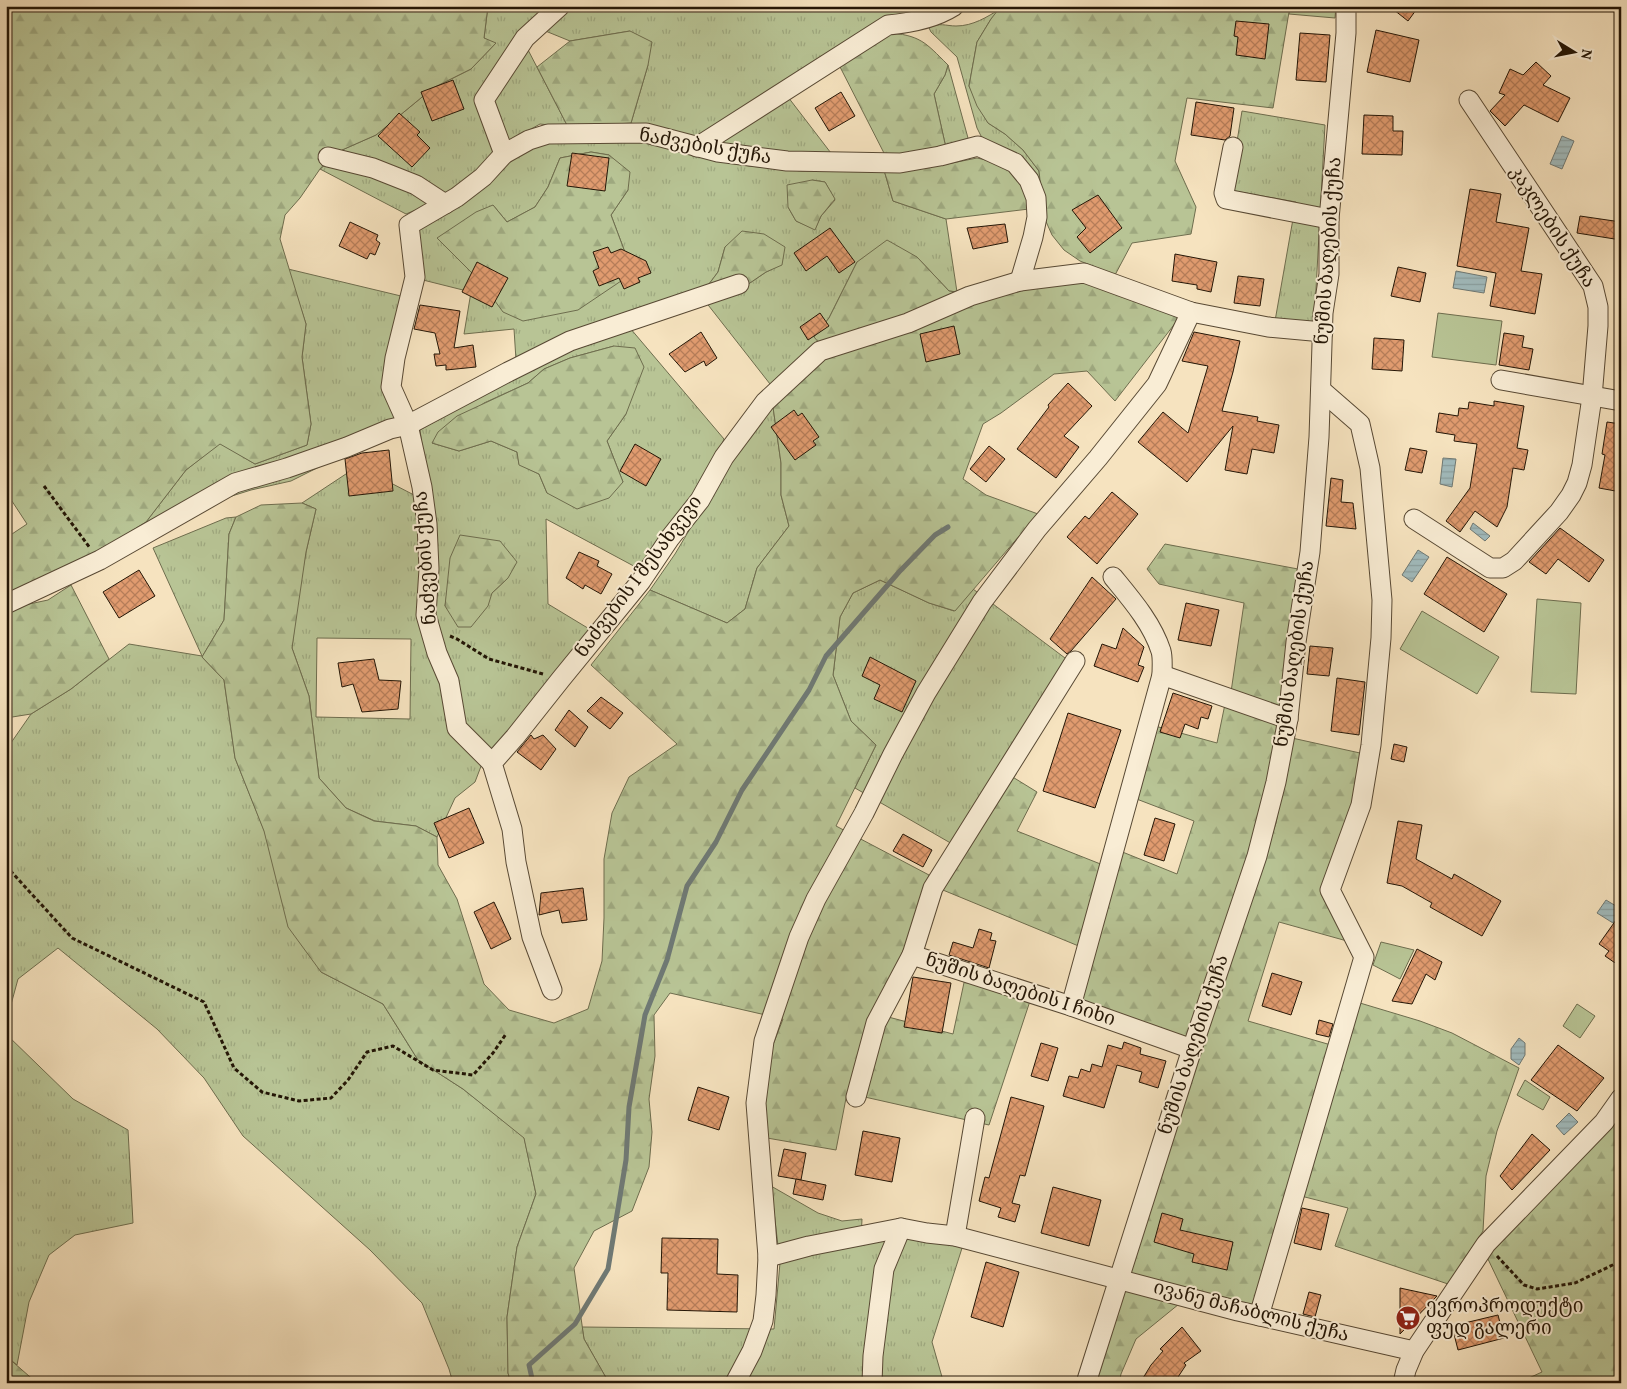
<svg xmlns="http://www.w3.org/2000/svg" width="1627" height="1389" font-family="Vollkorn,'Noto Serif Georgian',serif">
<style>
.grass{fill:url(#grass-tufts);stroke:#6e6d4e;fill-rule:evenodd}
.forest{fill:url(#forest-firs);stroke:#6e6d4e}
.garden{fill:#b8c495;stroke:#6e6d4e}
.water{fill:url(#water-rules);stroke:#6f7974}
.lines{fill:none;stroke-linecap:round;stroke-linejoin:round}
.stream{stroke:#6f7974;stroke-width:5}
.building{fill:url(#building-cross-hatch);stroke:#241606}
.minor-casing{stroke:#584934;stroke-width:21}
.path{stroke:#241606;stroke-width:3;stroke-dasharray:4 2.5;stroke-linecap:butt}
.minor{stroke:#f9edd5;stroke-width:19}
.labels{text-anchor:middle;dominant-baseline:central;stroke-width:4;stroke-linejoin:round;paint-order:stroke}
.street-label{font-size:19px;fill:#241606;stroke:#f9edd5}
.poi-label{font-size:19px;fill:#241606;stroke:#f9edd5;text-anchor:start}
</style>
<defs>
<pattern id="grass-tufts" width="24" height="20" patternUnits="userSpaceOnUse" patternTransform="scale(1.25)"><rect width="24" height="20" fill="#b8c495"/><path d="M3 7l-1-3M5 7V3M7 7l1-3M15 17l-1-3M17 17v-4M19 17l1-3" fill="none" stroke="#9ea87f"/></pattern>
<pattern id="forest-firs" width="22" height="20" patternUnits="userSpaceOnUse" patternTransform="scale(1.25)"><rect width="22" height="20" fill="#b8c495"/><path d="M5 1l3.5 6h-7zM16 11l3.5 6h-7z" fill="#9ea87f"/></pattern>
<pattern id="water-rules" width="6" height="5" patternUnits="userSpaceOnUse" patternTransform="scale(1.25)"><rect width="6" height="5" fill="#a1bbbd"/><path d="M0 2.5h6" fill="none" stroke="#8aa0a1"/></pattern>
<pattern id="building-cross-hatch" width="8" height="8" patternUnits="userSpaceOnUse" patternTransform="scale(1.25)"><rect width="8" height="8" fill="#e09b6f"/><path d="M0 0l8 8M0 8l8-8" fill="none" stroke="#b57d59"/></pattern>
</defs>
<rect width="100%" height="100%" fill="#f6e3bf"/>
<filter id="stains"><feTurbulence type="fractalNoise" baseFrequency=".004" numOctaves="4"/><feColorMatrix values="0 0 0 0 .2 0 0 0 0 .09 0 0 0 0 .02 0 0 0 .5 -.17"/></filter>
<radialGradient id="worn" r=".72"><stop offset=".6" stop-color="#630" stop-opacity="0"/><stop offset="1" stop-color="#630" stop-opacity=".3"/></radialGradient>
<!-- grass -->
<g class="grass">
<polygon points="488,6 553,6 479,103 498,150 449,196 406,214 320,169 342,150 376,135 433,88 471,69 495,44 484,38"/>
<polygon points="569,6 931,6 921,15 696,141 631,123 648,65 630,31 570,41 543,30"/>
<polygon points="1290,6 1336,6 1335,18 1289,14"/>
<path d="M1000,9l-9,10 -14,23 -8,44 19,37 17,11 18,16 16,21 1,10 -13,-18 -38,-20 -8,-7 -4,-8 -20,-71 -26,-25 -2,-4c10,-6 17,-2 27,-2 17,0 31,-9 44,-17z"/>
<polygon points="526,46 568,127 540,124 508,142 489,101"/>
<polygon points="948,65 968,138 967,145 946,148 934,94 945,75"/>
<polygon points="788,97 834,157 709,143"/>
<polygon points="1242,111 1325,125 1314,326 1275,321 1296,202 1229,190"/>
<path d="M636,139l113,27 53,5 82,-1 9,31 53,18 11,73 -8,-1 -32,-34 -60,5 -28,56 -14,19 5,7 -10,4 -40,36 -65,-83 39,-14 22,-15 16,-8 -57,-17 -7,25 -12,16 -190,72 -2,-31 -50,5 7,-42 -52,-13 -4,-50 93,-69 29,-17zM591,152l18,3 19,35 -17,25 15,40 -145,27 -17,-18 29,-59 14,17 28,-15 13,-20 12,-29zM812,180l13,2 10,18 -14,16 -6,13 -19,-8 -8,-14z"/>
<polygon points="288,269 401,296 383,390 403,417 395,429 291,481 251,490 203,505 80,563 146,522 186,470 220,443 255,464 307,445 311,424 302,357 306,324"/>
<path d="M630,328l94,111 -9,24 -72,108 -97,-52 2,85 43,26 -101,124 -30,-32 -29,-105 2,-91 -13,-96 101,-58 54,-27zM614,346l12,68 -19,27 16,41 -76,11 -8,-19 -20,-10 -2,-12 -26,-11 -32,10 -27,-8 52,-40 44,-20 16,-14 26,-11zM508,578l-16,15 -47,13 2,-13z"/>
<polygon points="773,407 781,463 781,495 789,526 757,568 745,609 727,623 650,590 675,554 737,450"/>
<path d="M358,466l56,29 9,30 9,137 51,99 -8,21 -20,16 -18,39 -21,-11 -41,-5 -29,-13 -27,-30 -10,-82 -17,-48 6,-52 8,-44 10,-43 -14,-6zM317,638l94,1 -1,80 -94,-2z"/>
<polygon points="236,517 229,534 224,620 202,657 224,680 235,758 321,972 383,1004 418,1060 463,1089 524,1137 536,1194 517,1247 507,1317 508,1373 511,1383 453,1383 449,1369 422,1303 370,1250 243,1136 204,1078 157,1029 58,948 18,979 6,1023 6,750 31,714 71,689 129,644 202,656 153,548 226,518"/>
<polygon points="880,580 929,603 954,611 973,589 1069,661 954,845 855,788 876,745 851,721 833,675 840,617 853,593"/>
<polygon points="6,1034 73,1099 128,1130 133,1223 75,1235 49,1255 29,1302 17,1365 6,1356"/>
<polygon points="771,1186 818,1213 842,1221 862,1219 861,1240 904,1235 963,1245 932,1342 942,1377 941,1383 609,1383 584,1339 582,1327 774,1329 780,1263"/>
</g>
<!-- forest -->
<g class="forest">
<polygon points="6,6 488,6 484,38 496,43 471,69 433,88 376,135 342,150 320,169 300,198 285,215 280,239 306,324 302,357 311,424 307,445 255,464 220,444 186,470 146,522 80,563 6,597 6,538 27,524 6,492"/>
<polygon points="1001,6 1290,6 1273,108 1187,98 1175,161 1196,207 1191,234 1132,243 1115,275 1080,261 1064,250 1052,235 1044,217 1039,171 1023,150 1005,134 988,123 977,106 969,86 977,42 991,19"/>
<polygon points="630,31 652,42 648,65 631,123 568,127 537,67 570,41"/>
<path d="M886,32c35,4 38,9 62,33l-3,10 -11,19 12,54 -60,9 -48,-94z"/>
<polygon points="591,152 609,155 630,172 628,190 611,215 626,255 621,281 578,310 523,321 503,312 481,282 437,238 476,212 493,205 507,222 535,207 548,187 560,158"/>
<path d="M977,158c33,7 47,17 52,51l-83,10 -53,-18 -9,-31 58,-5z"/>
<polygon points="812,180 825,182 835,199 821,216 815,230 796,221 788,207 787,185"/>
<polygon points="742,231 764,234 785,247 782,265 766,272 744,287 706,288 718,272 725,247"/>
<polygon points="887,240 917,257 949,291 957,292 907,317 820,344 814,337 829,318 857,262"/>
<polygon points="1087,282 1180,317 1115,401 1087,371 1054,374 1001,413 983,424 963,479 986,495 1038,514 955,611 929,603 880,580 853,593 840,617 833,675 851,721 876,745 836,826 929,875 904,953 873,1013 953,1034 965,978 1030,1001 989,1125 847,1093 836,1150 767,1138 764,1097 771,1050 783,1019 670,993 654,1015 655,1056 649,1099 652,1132 649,1167 632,1211 594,1231 574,1268 584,1339 609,1383 511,1383 508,1373 507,1317 517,1247 536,1194 524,1138 463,1089 418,1060 383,1004 321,972 288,927 264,831 235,758 224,680 202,657 224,620 229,534 236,517 261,505 302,503 316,509 306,552 292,648 309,696 319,778 346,808 374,821 416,826 437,837 438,865 457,899 484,984 509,1010 554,1023 588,1009 602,961 604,918 604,859 612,813 629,777 677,744 591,665 650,590 727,623 745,609 757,568 789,526 781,495 781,463 773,407 823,358 976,301 1020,289"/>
<polygon points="614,346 635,348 644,367 626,414 607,441 623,482 609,498 577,509 547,493 539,474 519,465 517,452 491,441 459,451 432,443 438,432 457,416 528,383 544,369 570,358"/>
<polygon points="460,535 500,541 517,562 508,578 492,593 488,606 471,627 458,627 445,606 450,558"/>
<polygon points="1165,544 1298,569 1282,713 1231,692 1244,603 1159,584 1147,569"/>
<polygon points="71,585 109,659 71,689 31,714 6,718 6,609 48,600"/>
<polygon points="1225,704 1282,724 1254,847 1187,1040 1079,1004 1120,851 1177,874 1194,821 1134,798 1155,726 1217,743"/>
<polygon points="1292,738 1360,753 1355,806 1321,894 1347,941 1279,922 1248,1021 1331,1045 1253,1306 1127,1274 1276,823"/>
<polygon points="1011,776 1037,792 1017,831 1103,865 1081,947 938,888"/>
<polygon points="1360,1003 1420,1021 1452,1033 1519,1068 1497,1131 1486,1176 1483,1231 1448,1284 1335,1246 1348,1208 1301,1196"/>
<polygon points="1621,1107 1621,1383 1518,1383 1542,1372 1487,1257"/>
<polygon points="1123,1290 1179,1304 1136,1339 1121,1374 1119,1383 1092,1383"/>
<polygon points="6,1356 37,1383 6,1383"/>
</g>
<!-- garden -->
<g class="garden">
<polygon points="1438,313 1502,321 1496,365 1432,357"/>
<polygon points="1537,599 1581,603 1576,694 1531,692"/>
<polygon points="1422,611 1499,657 1477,694 1400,649"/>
<polygon points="1381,942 1414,950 1400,979 1373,965"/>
<polygon points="1577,1004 1595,1016 1580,1038 1563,1026"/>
<polygon points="1525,1080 1550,1097 1543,1110 1517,1095"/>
</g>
<!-- water -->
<g class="water">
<polygon points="1562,136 1574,141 1562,169 1550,164"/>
<polygon points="1456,271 1487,277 1484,293 1453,288"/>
<polygon points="1443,458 1456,459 1452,487 1440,484"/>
<polygon points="1473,523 1490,536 1485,541 1470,529"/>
<polygon points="1418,550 1429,557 1412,582 1402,575"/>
<polygon points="1606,900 1621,909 1621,928 1597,913"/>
<polygon points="1519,1038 1525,1043 1525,1055 1519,1065 1511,1059 1511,1049"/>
<polygon points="1569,1113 1578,1122 1564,1135 1556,1126"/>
</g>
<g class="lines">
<!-- stream -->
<polyline class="stream" points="533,1383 529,1365 575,1324 608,1269 626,1160 629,1107 645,1015 667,960 687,886 716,842 742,790 809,690 826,656 899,572 935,535 948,527"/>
</g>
<!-- building -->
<g class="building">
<polygon points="1389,6 1419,6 1408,21"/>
<polygon points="1236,21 1269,24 1265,59 1236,55 1238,37 1234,36"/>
<polygon points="1376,30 1419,40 1410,82 1367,72"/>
<polygon points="1300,33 1330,35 1326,82 1296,80"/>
<polygon points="1536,62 1551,76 1543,85 1570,98 1558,122 1524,105 1505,126 1490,111 1505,95 1499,93 1510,69 1523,75"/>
<polygon points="453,80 464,109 432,121 421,92"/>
<polygon points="841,92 855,116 829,131 815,108"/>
<polygon points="1196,102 1234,108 1230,136 1225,140 1191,135"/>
<polygon points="399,113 420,132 417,135 430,148 412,167 378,136"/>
<polygon points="1364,115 1393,116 1393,131 1403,131 1402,155 1362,154"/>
<polygon points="572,153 609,158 605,191 567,186"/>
<polygon points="1470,189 1501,194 1496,222 1529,228 1521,271 1542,274 1535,314 1490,306 1496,273 1457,266"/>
<polygon points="1098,195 1122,228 1090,253 1077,237 1086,228 1072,210"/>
<polygon points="1580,216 1621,222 1621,240 1577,233"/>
<polygon points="350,222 378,235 376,240 380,243 375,255 370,253 367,259 339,246"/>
<polygon points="1005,224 1008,242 973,249 967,228"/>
<polygon points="830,228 855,262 839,273 827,256 806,271 794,253"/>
<polygon points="608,247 611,253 621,249 646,261 651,273 638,278 640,282 624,289 619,278 599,286 593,271 599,268 593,252"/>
<polygon points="1175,254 1217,262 1211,292 1197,289 1197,285 1172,281"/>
<polygon points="477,262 508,278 492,307 462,292"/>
<polygon points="1398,267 1426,273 1420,302 1391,296"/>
<polygon points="1238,276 1264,279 1260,306 1234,303"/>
<polygon points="420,305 460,311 454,348 473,345 476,367 446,370 446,365 436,366 434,354 440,354 435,333 414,329"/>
<polygon points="820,313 829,326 808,340 800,327"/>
<polygon points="954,326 960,354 926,362 920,334"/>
<polygon points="701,332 717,358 706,366 704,361 685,372 669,354"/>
<polygon points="1194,332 1240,341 1233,372 1222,411 1258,417 1257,421 1279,425 1274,453 1252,449 1247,474 1225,470 1233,426 1187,482 1138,442 1163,412 1188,433 1208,366 1182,361"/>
<polygon points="1504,333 1524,336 1522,347 1533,349 1529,370 1499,365"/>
<polygon points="1374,338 1404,340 1402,371 1372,369"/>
<polygon points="1068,383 1092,406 1064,436 1079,447 1056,478 1017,449 1049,407 1048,405"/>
<polygon points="1494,401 1524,406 1517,448 1528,450 1524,470 1513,468 1507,507 1497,527 1475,511 1460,532 1446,521 1470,488 1477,444 1454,441 1455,435 1436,432 1439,413 1458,416 1459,408 1468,409 1469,402 1494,406"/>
<polygon points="794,410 798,416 802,413 819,437 813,441 816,445 795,460 771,427"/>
<polygon points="1607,422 1621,424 1621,492 1599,488 1605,455 1602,454"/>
<polygon points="635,444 661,459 646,486 620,471"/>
<polygon points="989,446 1005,459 986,482 970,469"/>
<polygon points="1410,448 1427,451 1422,473 1405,470"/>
<polygon points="389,450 393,491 349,496 345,459 362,453"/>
<polygon points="1331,478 1343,480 1341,502 1353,503 1356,529 1326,526"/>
<polygon points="1112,492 1138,514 1097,564 1067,537 1085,516 1089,519"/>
<polygon points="1560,528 1604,560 1589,582 1558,559 1546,574 1529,562"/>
<polygon points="579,552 599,561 597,566 612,574 601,594 585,585 583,589 566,578"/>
<polygon points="1447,557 1507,594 1484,632 1424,594"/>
<polygon points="139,570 155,596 119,618 103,592"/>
<polygon points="1092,577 1116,599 1071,651 1067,654 1050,639"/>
<polygon points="1186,603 1219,610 1211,646 1178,640"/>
<polygon points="1123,628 1144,647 1138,665 1144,667 1138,682 1094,666 1102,644 1116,649"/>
<polygon points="1310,646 1333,648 1329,676 1307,674"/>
<polygon points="870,657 916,681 902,712 874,699 880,685 862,676"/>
<polygon points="374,659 379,680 401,681 398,709 362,712 353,684 342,687 338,663"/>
<polygon points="1337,678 1365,682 1359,735 1331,731"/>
<polygon points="1173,693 1212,706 1208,719 1201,717 1198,729 1185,724 1180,738 1160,732"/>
<polygon points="601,697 623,713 610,729 587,711"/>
<polygon points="569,710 588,727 575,747 555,730"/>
<polygon points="1068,713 1121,730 1095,808 1043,791"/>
<polygon points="531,735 534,739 543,735 556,749 541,770 517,752"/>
<polygon points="1394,744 1407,747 1404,762 1391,759"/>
<polygon points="469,808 484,843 449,858 434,823"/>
<polygon points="1155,818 1175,824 1164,861 1144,855"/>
<polygon points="1398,821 1422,825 1416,859 1452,879 1454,874 1501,901 1482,936 1430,907 1432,903 1402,886 1387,883"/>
<polygon points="903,834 932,850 923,867 893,851"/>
<polygon points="583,888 587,920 562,923 559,910 539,915 541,893"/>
<polygon points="494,902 511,939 491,949 474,912"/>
<polygon points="1621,913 1621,967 1605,956 1609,951 1599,944"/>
<polygon points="979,929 992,933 990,940 996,941 989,968 949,955 953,942 973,948"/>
<polygon points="1417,949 1442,962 1435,980 1426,974 1412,1004 1392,1001"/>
<polygon points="1272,973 1302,982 1291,1015 1262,1006"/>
<polygon points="913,977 951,983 942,1033 904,1027"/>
<polygon points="1319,1020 1333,1024 1329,1037 1316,1034"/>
<polygon points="1124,1042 1141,1048 1140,1054 1166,1061 1158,1088 1139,1082 1142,1072 1117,1065 1104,1108 1063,1096 1069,1076 1078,1078 1081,1069 1090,1072 1092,1064 1102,1067 1108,1045 1122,1049"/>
<polygon points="1041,1043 1058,1048 1048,1081 1031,1076"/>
<polygon points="1558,1045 1604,1078 1577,1111 1531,1080"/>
<polygon points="698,1087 729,1097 719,1130 688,1120"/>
<polygon points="1011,1097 1044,1106 1025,1176 1020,1175 1012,1203 1020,1205 1015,1222 998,1217 1001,1208 979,1201 985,1177 989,1178"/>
<polygon points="863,1131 900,1138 892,1182 855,1175"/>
<polygon points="1532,1134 1550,1150 1512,1190 1500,1176"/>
<polygon points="784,1149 806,1153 801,1180 778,1176"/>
<polygon points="796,1179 826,1185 823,1200 793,1194"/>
<polygon points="1053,1187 1101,1200 1089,1246 1041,1233"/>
<polygon points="1302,1208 1329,1214 1321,1250 1294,1243"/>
<polygon points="1162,1213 1183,1219 1180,1230 1233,1242 1227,1270 1192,1262 1194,1254 1154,1242"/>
<polygon points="662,1238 718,1239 717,1274 738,1275 737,1312 667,1310 668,1273 661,1273"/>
<polygon points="986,1262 1019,1272 1003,1327 971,1317"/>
<polygon points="1400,1288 1437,1296 1400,1334"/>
<polygon points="1309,1292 1321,1295 1315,1317 1303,1314"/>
<polygon points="1498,1315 1504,1338 1458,1350 1452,1326"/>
<polygon points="1182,1327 1201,1351 1184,1363 1186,1365 1174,1383 1140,1383 1151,1365 1163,1351 1160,1349"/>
</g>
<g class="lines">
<defs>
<g id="minor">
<path d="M697,147l191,-122c23,-2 47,-7 66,-19"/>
<polyline points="1233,147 1224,193 1226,199 1329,219"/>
<polyline points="504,154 484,100 525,38 560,6"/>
<polyline points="328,157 373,168 416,185 445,204"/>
<polyline points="1501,380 1621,401"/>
<polyline points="1414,519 1490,568 1503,568 1514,561 1559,512 1571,495 1577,483 1582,465 1592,397 1598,326 1598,307 1593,286 1469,100"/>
<polyline points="6,604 100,560 235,483 287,468 347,447 390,429 408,425 508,372 570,341 739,284"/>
<polyline points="1075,661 933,888 912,955 1071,1006 1192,1049"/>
<polyline points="1162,675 1288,719"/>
<polyline points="492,763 457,728 449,681 437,653 426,615 429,569 427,524 422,487 408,425 391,387 395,358 415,277 409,225 457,197 483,177 504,154 529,140 548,134 646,133 718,152 787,161 900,163 940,156 978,146 1015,163 1029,180 1036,198 1037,217 1033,237 1020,281"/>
<polyline points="552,990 532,937 516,862 512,829 492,763 515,737 561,679 641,581 670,538 700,500 724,457 765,402 820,351 908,323 970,296 1020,281 1084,273 1191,312 1268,327 1323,332"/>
<path d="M1071,1006l91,-331c0,-8 1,-17 -1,-24 -9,-28 -30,-52 -48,-74"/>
<polyline points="856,1097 876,1023 912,955"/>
<polyline points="955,1236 975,1118"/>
<polyline points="768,1257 809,1246 901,1228 927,1233 955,1236 1238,1311 1414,1351"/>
<polyline points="1259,1316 1364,957 1330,890 1361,805 1371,745 1381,638 1382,600 1370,468 1360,424 1321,390"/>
<polyline points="735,1383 752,1351 763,1321 766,1295 768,1257 756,1103 764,1041 799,937 816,899 864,813 893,754 926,693 982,602 1037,529 1098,458 1157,384 1191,312"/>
<polyline points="872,1383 873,1356 884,1269 901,1228"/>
<polyline points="1086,1383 1192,1049 1257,856 1276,782 1288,719 1296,642 1310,552 1319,437 1323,313 1329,274 1329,219 1346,33 1346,6"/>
<polyline points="1403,1383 1406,1370 1414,1351 1486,1244 1604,1122 1621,1098"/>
</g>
</defs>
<!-- minor casing -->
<use href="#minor" class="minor-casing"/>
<!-- path -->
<g class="path">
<polyline points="44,486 90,548"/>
<polyline points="450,636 457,639 489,659 543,674"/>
<polyline points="6,866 72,938 204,1002 234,1068 262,1092 299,1101 331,1098 348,1080 367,1052 393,1046 433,1070 473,1075 493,1053 506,1034"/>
<polyline points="1497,1256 1524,1285 1537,1289 1575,1283 1621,1261"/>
</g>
<!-- minor -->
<use href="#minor" class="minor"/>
</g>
<!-- icons -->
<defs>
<symbol id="supermarket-disc" viewBox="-11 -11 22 22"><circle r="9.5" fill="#8f2418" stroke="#f9edd5"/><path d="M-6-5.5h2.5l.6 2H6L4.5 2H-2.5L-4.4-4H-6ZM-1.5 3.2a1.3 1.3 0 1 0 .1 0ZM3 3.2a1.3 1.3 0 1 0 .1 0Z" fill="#fff"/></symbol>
</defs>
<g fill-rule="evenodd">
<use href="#supermarket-disc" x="1394" y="1304" width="28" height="28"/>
</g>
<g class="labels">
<!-- street labels -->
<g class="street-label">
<text transform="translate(705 147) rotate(10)">ნაძვების ქუჩა</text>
<text transform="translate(1552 227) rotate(57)">კაკლების ქუჩა</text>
<text transform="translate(1329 251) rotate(-86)">ნუშის ბაღების ქუჩა</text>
<text transform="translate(426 558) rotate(-94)">ნაძვების ქუჩა</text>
<text transform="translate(639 577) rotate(-53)">ნაძვების I შესახვევი</text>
<text transform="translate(1295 654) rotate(-82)">ნუშის ბაღების ქუჩა</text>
<text transform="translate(1020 990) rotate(18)">ნუშის ბაღების I ჩიხი</text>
<text transform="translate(1194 1045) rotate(-72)">ნუშის ბაღების ქუჩა</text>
<text transform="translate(1251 1312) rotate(14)">ივანე მაჩაბლის ქუჩა</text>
</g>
<!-- poi labels -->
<g class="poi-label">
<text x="1426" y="1307">ევროპროდუქტი<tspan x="1426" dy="22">ფუდ გალერი</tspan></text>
</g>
</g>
<!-- margin -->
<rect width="1627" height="1389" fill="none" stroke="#f6e3bf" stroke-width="25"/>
<rect x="8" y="8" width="1612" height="1374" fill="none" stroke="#241606" stroke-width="2.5"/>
<rect x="12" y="12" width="1602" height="1364" fill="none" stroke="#241606"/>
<!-- north arrow -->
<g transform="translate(1574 52) rotate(100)" stroke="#f9edd5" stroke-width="4" paint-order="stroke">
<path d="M0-4L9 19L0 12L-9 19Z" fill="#241606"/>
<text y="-8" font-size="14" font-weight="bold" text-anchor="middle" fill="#241606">N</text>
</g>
<rect width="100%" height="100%" filter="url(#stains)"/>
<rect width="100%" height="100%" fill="url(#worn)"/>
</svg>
